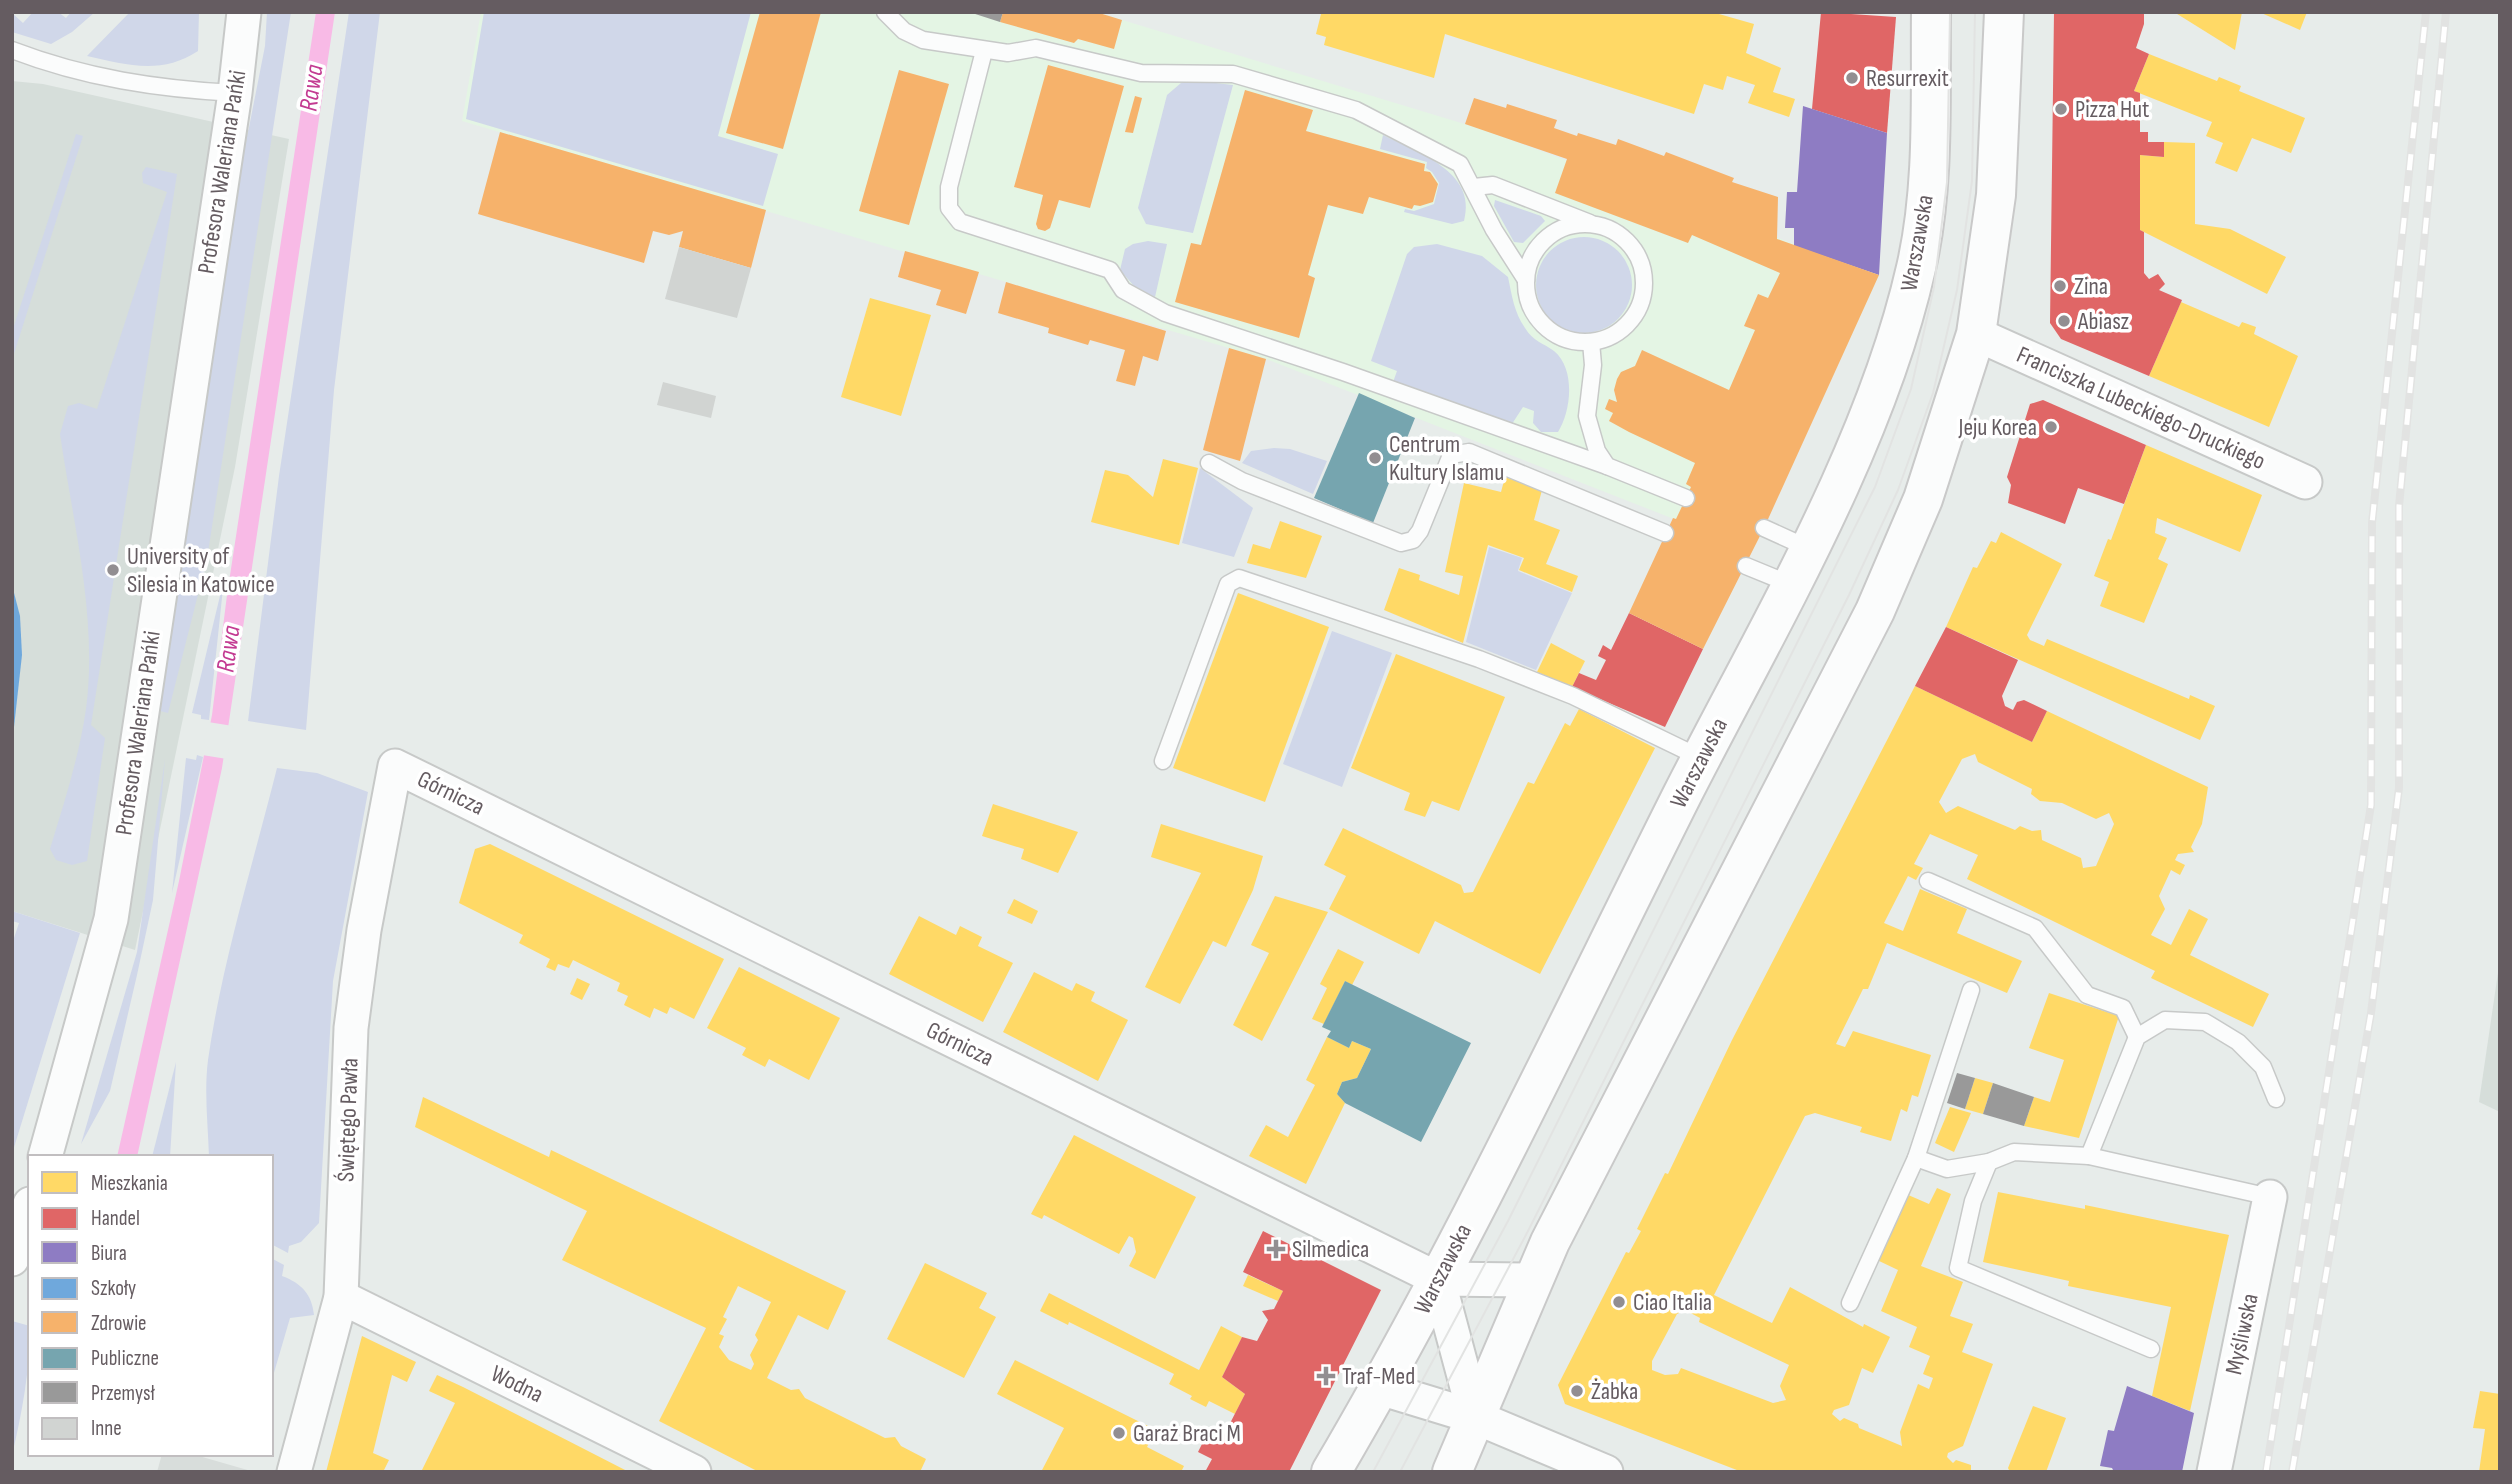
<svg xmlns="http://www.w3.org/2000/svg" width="2512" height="1484" font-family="'Sofia Sans Condensed',sans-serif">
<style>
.industrial{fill:#d8dddb}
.education{fill:#d6deda}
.medical{fill:#e4f5e4}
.green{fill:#d0d7e9}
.water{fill:#f8bae6}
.pier{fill:#e7ecea}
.homes{fill:#ffd966;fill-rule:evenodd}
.shops{fill:#e06666}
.offices{fill:#8e7cc3}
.schools{fill:#6fa8dc}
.health{fill:#f6b26b}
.public{fill:#76a5af}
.industry{fill:#999}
.building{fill:#d1d4d2}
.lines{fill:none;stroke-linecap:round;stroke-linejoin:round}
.lane-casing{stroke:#c7c9c8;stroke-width:19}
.street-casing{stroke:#c7c9c8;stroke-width:37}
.secondary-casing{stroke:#c9c9c9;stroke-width:42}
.lane{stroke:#fbfcfc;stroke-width:16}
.street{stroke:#fbfcfc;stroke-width:33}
.secondary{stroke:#fbfcfc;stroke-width:38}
.tram{stroke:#e2e3e2;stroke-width:2}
.rail-casing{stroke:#e2e3e2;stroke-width:8}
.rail{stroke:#fff;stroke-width:5;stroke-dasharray:16;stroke-linecap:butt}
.poi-dot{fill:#928e91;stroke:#fff;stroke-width:2.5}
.labels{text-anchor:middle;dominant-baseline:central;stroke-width:7;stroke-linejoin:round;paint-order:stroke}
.poi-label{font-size:24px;fill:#655c61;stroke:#fff;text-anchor:start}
.street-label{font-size:24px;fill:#655c61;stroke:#fff}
.water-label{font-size:26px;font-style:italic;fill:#c33b92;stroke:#fff}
</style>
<rect width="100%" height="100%" fill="#e7ecea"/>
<!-- industrial -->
<polygon class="industrial" points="162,1454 192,1454 251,1471 157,1472"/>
<!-- education -->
<g class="education">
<polygon points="12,81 43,84 289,139 235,467 135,950 12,911"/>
<polygon points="2500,959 2500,1112 2479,1102"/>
</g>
<!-- medical -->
<polygon class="medical" points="481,12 1096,12 1481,129 1879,275 1753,550 1266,359 462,121"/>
<!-- green -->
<g class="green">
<polygon points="33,12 58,12 66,18 71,12 95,12 72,32 51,44 12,32 12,13 23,23"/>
<path d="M130,12h69l-1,39c-36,24 -72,14 -111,5z"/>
<polygon points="267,12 291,12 207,559 168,713 160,711 242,163 265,46"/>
<polygon points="349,12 380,12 334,390 306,730 248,721 279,476"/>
<polygon points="484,12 751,12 718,136 778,154 763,206 466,119"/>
<polygon points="1198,81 1233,85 1193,233 1146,224 1138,208 1167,95 1181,83"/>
<polygon points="76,134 83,136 12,360 12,332"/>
<path d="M1383,135c33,17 95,36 81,86l-12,3 -48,-12 1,-3 9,2 20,-7 5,-21 -7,-11 -6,-4 1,-6 -47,-13z"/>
<path d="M146,167l31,7 -86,551 14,13 -18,123 -15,4 -16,-5 -6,-11c14,-46 29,-92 36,-140 12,-90 -13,-186 -26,-275l8,-28 11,-3 18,6 70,-217 -24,-9 -1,-10z"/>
<polygon points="1495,200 1541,216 1545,221 1523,243 1514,242 1494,206"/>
<circle cx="1584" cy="285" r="48"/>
<polygon points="1148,241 1167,244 1155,297 1134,286 1120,270 1125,249 1133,244"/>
<path d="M1437,244l45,12 26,21c4,19 6,35 17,51 8,13 18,15 29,23 22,18 17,61 4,81h-17l-8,-9 1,-12 -11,-4 -13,20 -118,-42 5,-14 -26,-10 36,-107 7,-7z"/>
<polygon points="1274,448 1290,449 1327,461 1313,494 1242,463 1251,451"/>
<polygon points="1200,468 1253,508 1234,557 1182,543"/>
<polygon points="1489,547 1522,558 1518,571 1572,593 1536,670 1466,642"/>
<polygon points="224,579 209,720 201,719 201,715 192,713"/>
<polygon points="1332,631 1392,653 1342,787 1283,764"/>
<polygon points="197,755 203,757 172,893 186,758 196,760"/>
<polygon points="165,759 153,900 137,975 110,1091 81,1144 137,952"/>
<path d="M277,768l40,5 51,19 -35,189 -14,242 -18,19 -12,4 -1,7 -17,-9v-87h-62c-1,-32 -5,-65 -1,-97 14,-98 45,-196 69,-292z"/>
<polygon points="12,911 80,933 12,1154 12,944 19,923 12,921"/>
<polygon points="176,1062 170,1157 152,1157"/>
<path d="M271,1258l13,7 -2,11c19,7 30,18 32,39l-24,3 -19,65z"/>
<path d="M12,1321l18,5c0,44 -8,87 -18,129z"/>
</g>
<!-- water -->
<polygon class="water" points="316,12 335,12 222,768 137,1157 117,1157 179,881 212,715 227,595"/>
<!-- pier -->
<polygon class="pier" points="208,722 233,726 227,759 202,755"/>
<!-- homes -->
<g class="homes">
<polygon points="1317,12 1712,12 1754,24 1746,53 1781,68 1773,92 1795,99 1789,117 1748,103 1755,85 1727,76 1723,90 1704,84 1694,114 1445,34 1434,78 1324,45 1326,37 1316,34 1321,14"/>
<polygon points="2174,12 2242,12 2235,50"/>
<polygon points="2259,12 2307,12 2300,30"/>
<polygon points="2149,54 2217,81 2219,77 2241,86 2239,91 2305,118 2291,153 2252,138 2237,172 2215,163 2223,143 2206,136 2212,122 2134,91"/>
<polygon points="2164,142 2195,143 2195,224 2230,229 2286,257 2267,294 2140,230 2140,155 2164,157"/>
<polygon points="870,298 931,315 901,416 841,397"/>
<polygon points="2181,302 2239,327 2242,322 2256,327 2254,334 2298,356 2269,427 2149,376"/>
<polygon points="2146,445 2262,495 2240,552 2157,518 2155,533 2167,538 2158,559 2168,564 2144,623 2100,606 2109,582 2094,576 2108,539 2111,540"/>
<polygon points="1163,459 1198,468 1179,545 1091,522 1105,470 1128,475 1153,497"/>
<polygon points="1505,477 1542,490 1534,520 1560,530 1546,564 1578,576 1572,592 1519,570 1524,558 1488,545 1463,643 1384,610 1399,568 1420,575 1419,580 1459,595 1463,576 1445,572 1464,483 1501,492"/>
<polygon points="1280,521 1322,536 1306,578 1247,563 1253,544 1270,549"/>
<polygon points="2001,532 2062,564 2027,635 2030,640 2044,646 2047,639 2189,699 2190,695 2215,706 2200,740 1946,627 1973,567 1977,568 1991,541 1996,543"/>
<polygon points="1238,593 1329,627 1265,802 1173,768"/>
<polygon points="1551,643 1585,661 1572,687 1537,672"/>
<polygon points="1396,654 1505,697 1459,811 1432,801 1425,817 1404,810 1410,793 1351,768"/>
<path d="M1915,686l117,56 15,-31 161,76 -6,37 -11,23 3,5 -16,2 -3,6 10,5 -5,10 -9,-5 -12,26 6,13 -14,26 20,10 18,-36 19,10 -18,36 79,39 -16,33 -102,-49 4,-7 -188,-92 11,-24 -48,-21 -16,30 9,4 -7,12 -8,-4 -24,47 19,8 17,-42 47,20 -10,24 65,28 -15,32 -120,-50 -19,46h-5l-27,55 9,3 8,-16 78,24 -13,42 -6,-2 -5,17 -6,-3 -10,32 -31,-9 2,-5 -47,-14 -10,3 -91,179 58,28 18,-36 73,40 1,-3 26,13 -17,36 -11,-5 -13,37 -15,5 -2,4 8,7 4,-3 14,6 1,4 43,18 -2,-14 18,-48 11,5 4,-11 -10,-4 7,-18 -21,-9 8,-20 -36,-16 17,-41 -21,-10 29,-66 23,10 8,-16 14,6 -30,72 42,16 -13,34 23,8 -11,28 31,12 -30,82 -15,7 -1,4 6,6 3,-3 15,5v7h-229l-177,-68 -7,-19 68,-133 3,1 12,-22 -4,-2 28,-56 3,1 64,-134zM1975,754l3,8 54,27 -1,5 9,7 22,2 34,16 13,-6 5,11 -18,42 -13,2 -2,-10 -39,-18 -1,-10 -9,1 -12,-5 -5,4 -57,-24 -12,7 -7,-11 23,-43zM1685,1310l15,8 -1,4 90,43 -9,21 6,14 -13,3 -92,-35 -3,6 -13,1 -13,-5v-9l25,-47z"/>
<polygon points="1579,709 1655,748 1540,974 1435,921 1419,954 1329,909 1346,876 1324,865 1343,828 1461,885 1464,893 1473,892 1528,782 1534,784 1565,723 1570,726"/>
<polygon points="993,804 1078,832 1058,873 1021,859 1024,849 982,836"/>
<polygon points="1161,824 1263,856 1253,890 1226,947 1213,941 1180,1004 1145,987 1201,873 1151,857"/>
<polygon points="490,844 724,959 694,1019 670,1007 667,1014 654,1008 650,1018 624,1005 628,996 617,991 620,983 573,960 569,968 558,964 555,971 546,967 550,959 519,943 523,935 459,903 475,849"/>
<polygon points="1275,896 1328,912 1262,1041 1233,1025 1269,953 1251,945"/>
<polygon points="1014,899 1038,911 1032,924 1007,913"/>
<polygon points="919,916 956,935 960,926 982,937 978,946 1013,963 983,1022 889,974"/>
<polygon points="1338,949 1364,962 1352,985 1345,981 1324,1024 1312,1019 1327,988 1320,984"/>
<polygon points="739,967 840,1018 809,1080 769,1059 765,1067 742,1055 746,1048 707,1028"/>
<polygon points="1034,972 1072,991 1076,983 1095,992 1091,1001 1128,1020 1098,1081 1003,1032"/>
<polygon points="577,978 590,984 582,1000 570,994"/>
<polygon points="2049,993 2119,1016 2079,1138 2024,1126 2034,1097 2050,1102 2064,1060 2029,1048"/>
<polygon points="1327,1037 1349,1048 1352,1041 1371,1049 1357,1078 1342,1082 1337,1094 1345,1103 1306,1184 1249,1156 1266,1125 1288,1137 1315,1085 1306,1080"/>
<polygon points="1975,1078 1993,1083 1983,1114 1965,1109"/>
<path d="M423,1097l126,60 2,-7 295,141 -18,39 -30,-15 -31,63 24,12 8,-1 6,9 80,40 10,-1 6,9 25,13 -6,13h-161l-100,-51 47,-93 -144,-68 25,-49 -172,-84zM738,1286l33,16 -16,33 3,5 -8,15 4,9 -3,6 -22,-10 -10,-13 5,-11 -5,-2 8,-15 -4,-2z"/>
<polygon points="1950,1107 1971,1113 1954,1152 1935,1143"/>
<polygon points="1074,1135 1196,1197 1155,1279 1129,1266 1136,1252 1133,1238 1129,1236 1119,1254 1044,1215 1042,1219 1031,1214"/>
<polygon points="1998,1192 2085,1209 2085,1205 2229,1235 2190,1411 2152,1396 2171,1307 2068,1286 2069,1281 1983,1262"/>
<polygon points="925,1263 987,1293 979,1308 996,1317 964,1378 887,1339"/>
<polygon points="1248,1275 1283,1291 1278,1301 1243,1286"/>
<polygon points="1049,1293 1199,1370 1221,1326 1242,1337 1222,1377 1245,1394 1235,1414 1209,1401 1206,1407 1190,1399 1192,1396 1169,1384 1174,1374 1069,1322 1068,1325 1040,1311"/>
<polygon points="362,1336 416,1362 407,1382 392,1375 373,1453 389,1460 383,1472 326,1472"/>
<polygon points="1015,1360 1156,1430 1147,1447 1184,1466 1181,1472 1041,1472 1064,1428 997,1394"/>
<polygon points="437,1375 463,1387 629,1472 421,1472 455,1403 429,1391"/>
<polygon points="2480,1391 2500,1394 2500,1472 2479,1472 2485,1429 2473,1428"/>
<polygon points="2033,1406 2066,1418 2046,1472 2010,1472 2008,1468"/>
</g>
<!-- shops -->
<g class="shops">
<polygon points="1821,12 1896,17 1887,133 1812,109"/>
<polygon points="2054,12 2144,12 2144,24 2136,48 2149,54 2134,91 2140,93 2140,132 2148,132 2148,142 2164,142 2164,157 2140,155 2140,230 2144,232 2144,273 2149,279 2158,274 2165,284 2159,290 2182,300 2149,376 2061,339 2050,323"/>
<polygon points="2043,400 2146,445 2124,504 2078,488 2065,524 2008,503 2011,485 2007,477 2030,404"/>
<polygon points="1629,613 1703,649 1665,727 1572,687 1579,673 1596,680 1606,660 1598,656 1603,645 1611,650"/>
<polygon points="1946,627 2018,660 2002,696 2005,706 2013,710 2017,702 2024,700 2047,711 2032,742 1915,686"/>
<polygon points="1263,1231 1381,1290 1289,1472 1205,1472 1212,1459 1198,1452 1209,1430 1223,1437 1245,1394 1222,1377 1242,1337 1257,1341 1268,1320 1262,1311 1274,1309 1283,1291 1243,1272"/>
</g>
<!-- offices -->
<g class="offices">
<polygon points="1803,106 1887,133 1879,275 1794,246 1794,228 1785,228 1787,192 1797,192"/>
<polygon points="2127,1386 2194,1413 2182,1472 2114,1472 2112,1468 2100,1466 2108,1430 2114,1431"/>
</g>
<!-- schools -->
<polygon class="schools" points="12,585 20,616 22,655 14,727"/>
<!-- health -->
<g class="health">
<polygon points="760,12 821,12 783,149 726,133"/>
<polygon points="1003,12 1096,12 1122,20 1114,49 1078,39 1074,43 1000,22"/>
<polygon points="1048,65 1124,86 1090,208 1059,200 1050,228 1045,231 1038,229 1036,224 1043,195 1014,187"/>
<polygon points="899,70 949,84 909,225 859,211"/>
<polygon points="1245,90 1313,110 1306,131 1425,164 1424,171 1430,172 1438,184 1433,202 1420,206 1414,205 1412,209 1369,197 1363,214 1328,205 1308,275 1315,278 1299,338 1175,302 1191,243 1201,245"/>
<polygon points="1135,96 1142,98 1133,133 1125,132"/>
<polygon points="1474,98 1506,108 1507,104 1557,120 1554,128 1577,136 1578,133 1616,145 1618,139 1664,156 1666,152 1734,178 1732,182 1778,197 1777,239 1879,275 1764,528 1703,649 1629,613 1673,518 1676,519 1686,498 1691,487 1686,484 1695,463 1629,432 1609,421 1613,413 1605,409 1609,399 1617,402 1614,390 1617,379 1621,372 1635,366 1642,350 1729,390 1755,330 1744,326 1758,294 1768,298 1780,273 1692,235 1688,243 1555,193 1567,159 1465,124"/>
<polygon points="500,132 766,210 751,268 679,247 683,231 669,235 653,231 644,263 478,214"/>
<polygon points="905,251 979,272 966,314 936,305 941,290 898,277"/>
<polygon points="1006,282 1166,331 1158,361 1143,356 1135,386 1116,381 1125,350 1090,340 1088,345 1048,333 1049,328 998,313"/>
<polygon points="1229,348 1266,359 1240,461 1203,450"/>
</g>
<!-- public -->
<g class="public">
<polygon points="1359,393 1415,418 1373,523 1314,498"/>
<polygon points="1345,981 1471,1043 1421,1142 1345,1103 1337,1094 1342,1082 1357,1078 1371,1049 1352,1041 1349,1048 1327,1037 1331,1031 1322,1027"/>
</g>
<!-- industry -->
<g class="industry">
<polygon points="969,12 1003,12 1000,22"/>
<polygon points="1957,1073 1975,1078 1965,1109 1947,1103"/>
<polygon points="1993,1083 2034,1097 2024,1126 1983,1114"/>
</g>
<!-- building -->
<g class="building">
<polygon points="679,247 751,268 737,318 665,299"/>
<polygon points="663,382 716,396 711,418 657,405"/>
</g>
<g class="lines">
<defs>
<g id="lane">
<polyline points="885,12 904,31 923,40 1008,53 1036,48 1141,73 1233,74 1356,110 1460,164 1494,230 1526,280"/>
<path d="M12,50c73,28 146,39 223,43"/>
<polyline points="984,51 949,187 949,208 960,222 1110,270 1123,290 1165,313 1343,372 1607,466"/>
<polyline points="1474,187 1493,185 1590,223"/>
<circle cx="1585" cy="283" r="59"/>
<polyline points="1591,342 1593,365 1587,416 1597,451 1607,466 1686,498"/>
<polyline points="1209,463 1242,481 1401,543 1413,540 1420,531 1451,455 1469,452 1665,533"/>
<polyline points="1764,528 1808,548"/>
<polyline points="1746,566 1790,584"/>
<polyline points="1163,761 1228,584 1239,578 1479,659 1573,696 1701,758"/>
<polyline points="1928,881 2035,928 2087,995 2123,1008 2137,1037"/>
<polyline points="2089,1156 2137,1037 2165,1020 2205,1022 2238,1042 2263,1067 2276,1099"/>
<polyline points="1916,1158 1947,1169 1989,1162 2014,1152 2089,1156 2270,1197"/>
<polyline points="1989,1162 1973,1201 1958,1268 2151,1349"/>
<polyline points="1850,1303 1916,1158 1971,990"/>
</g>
<g id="street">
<polyline points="1976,334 2305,482"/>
<polyline points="45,1157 111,919 235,93 244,12"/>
<polyline points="12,1259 30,1204"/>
<polyline points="1438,1279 1475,1417"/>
<polyline points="341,1297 694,1472"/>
<polyline points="1380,1388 1475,1417 1606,1472"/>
<polyline points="294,1472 341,1297 351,1028 364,930 395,766 1438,1279 1534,1280"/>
<polyline points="2214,1472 2270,1197"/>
</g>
<g id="secondary">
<path d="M1331,1472c129,-219 237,-450 351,-677 84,-165 193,-346 234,-527 19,-82 14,-172 15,-256"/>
<polyline points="1452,1472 1550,1242 1875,611 1923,499 1976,334 1996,195 2004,12"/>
</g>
</defs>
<!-- lane casing -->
<use href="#lane" class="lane-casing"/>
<!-- street casing -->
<use href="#street" class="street-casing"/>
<!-- secondary casing -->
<use href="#secondary" class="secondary-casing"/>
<!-- lane -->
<use href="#lane" class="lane"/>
<!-- street -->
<use href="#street" class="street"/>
<!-- secondary -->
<use href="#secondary" class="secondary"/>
<!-- tram -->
<g class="tram">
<polyline points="1373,1472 1508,1221 1875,487 1911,389 1934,287 1947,182 1950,12"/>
<polyline points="1400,1472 1528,1231 1849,595 1898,490 1933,393 1957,290 1972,181 1975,12"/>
</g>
<defs>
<g id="rail">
<polyline points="2266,1472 2371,805 2372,523 2426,12"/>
<polyline points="2292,1472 2371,1013 2399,788 2399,506 2446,12"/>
</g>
</defs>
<!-- rail casing -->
<use href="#rail" class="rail-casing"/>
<!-- rail -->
<use href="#rail" class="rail"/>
</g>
<!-- markers -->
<g class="poi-dot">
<circle cx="1852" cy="78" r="7"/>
<circle cx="2061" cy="109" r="7"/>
<circle cx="2060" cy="286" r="7"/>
<circle cx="2064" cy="321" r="7"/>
<circle cx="2051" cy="427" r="7"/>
<circle cx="1375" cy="458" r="7"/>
<circle cx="113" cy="570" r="7"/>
<path d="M1272.5 1238.5h7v7h7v7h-7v7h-7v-7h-7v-7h7z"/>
<circle cx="1619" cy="1302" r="7"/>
<path d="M1322.5 1365.5h7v7h7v7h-7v7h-7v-7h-7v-7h7z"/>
<circle cx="1577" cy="1391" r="7"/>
<circle cx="1119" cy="1433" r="7"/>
</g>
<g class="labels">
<!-- poi labels -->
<g class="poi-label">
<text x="1866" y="78">Resurrexit</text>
<text x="2075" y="109">Pizza Hut</text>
<text x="2074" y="286">Zina</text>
<text x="2078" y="321">Abiasz</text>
<text x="2037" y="427" text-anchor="end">Jeju Korea</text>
<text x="1389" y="444">Centrum<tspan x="1389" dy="28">Kultury Islamu</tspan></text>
<text x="127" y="556">University of<tspan x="127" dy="28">Silesia in Katowice</tspan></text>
<text x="1292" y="1249">Silmedica</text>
<text x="1633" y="1302">Ciao Italia</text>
<text x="1342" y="1376">Traf-Med</text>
<text x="1591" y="1391">Żabka</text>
<text x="1133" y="1433">Garaż Braci M</text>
</g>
<!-- street labels -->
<g class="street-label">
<text transform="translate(222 172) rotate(-81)">Profesora Waleriana Pańki</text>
<text transform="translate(1917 243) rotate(-80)">Warszawska</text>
<text transform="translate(2141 408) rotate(24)">Franciszka Lubeckiego-Druckiego</text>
<text transform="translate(138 733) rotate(-82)">Profesora Waleriana Pańki</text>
<text transform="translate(1699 763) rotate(-63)">Warszawska</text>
<text transform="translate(451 793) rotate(26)">Górnicza</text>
<text transform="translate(960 1044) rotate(26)">Górnicza</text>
<text transform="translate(348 1120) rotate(-88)">Świętego Pawła</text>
<text transform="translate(1443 1269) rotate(-63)">Warszawska</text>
<text transform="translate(2242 1334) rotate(-78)">Myśliwska</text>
<text transform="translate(517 1384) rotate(26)">Wodna</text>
</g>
<!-- water labels -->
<g class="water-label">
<text transform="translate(312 88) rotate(-82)">Rawa</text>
<text transform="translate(229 649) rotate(-82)">Rawa</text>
</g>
</g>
<!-- border -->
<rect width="2512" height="1484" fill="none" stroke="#655c61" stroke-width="28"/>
<!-- legend -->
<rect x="28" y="1155" width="245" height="301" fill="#ffffff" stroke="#c1bec0" stroke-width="2"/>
<rect x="42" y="1172" width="35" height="21" fill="#ffd966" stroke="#c1bec0" stroke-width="2"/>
<text x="91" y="1190" font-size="21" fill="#655c61">Mieszkania</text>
<rect x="42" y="1208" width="35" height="21" fill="#e06666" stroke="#c1bec0" stroke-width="2"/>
<text x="91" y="1225" font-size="21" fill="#655c61">Handel</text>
<rect x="42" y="1242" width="35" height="21" fill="#8e7cc3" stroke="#c1bec0" stroke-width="2"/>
<text x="91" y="1260" font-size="21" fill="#655c61">Biura</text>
<rect x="42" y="1278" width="35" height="21" fill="#6fa8dc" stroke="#c1bec0" stroke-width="2"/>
<text x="91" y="1295" font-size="21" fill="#655c61">Szkoły</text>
<rect x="42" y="1312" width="35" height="21" fill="#f6b26b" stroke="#c1bec0" stroke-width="2"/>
<text x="91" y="1330" font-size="21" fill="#655c61">Zdrowie</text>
<rect x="42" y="1348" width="35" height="21" fill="#76a5af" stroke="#c1bec0" stroke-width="2"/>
<text x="91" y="1365" font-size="21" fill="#655c61">Publiczne</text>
<rect x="42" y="1382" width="35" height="21" fill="#999999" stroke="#c1bec0" stroke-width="2"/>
<text x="91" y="1400" font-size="21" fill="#655c61">Przemysł</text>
<rect x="42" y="1418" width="35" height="21" fill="#d1d4d2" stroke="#c1bec0" stroke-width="2"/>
<text x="91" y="1435" font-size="21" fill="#655c61">Inne</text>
</svg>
